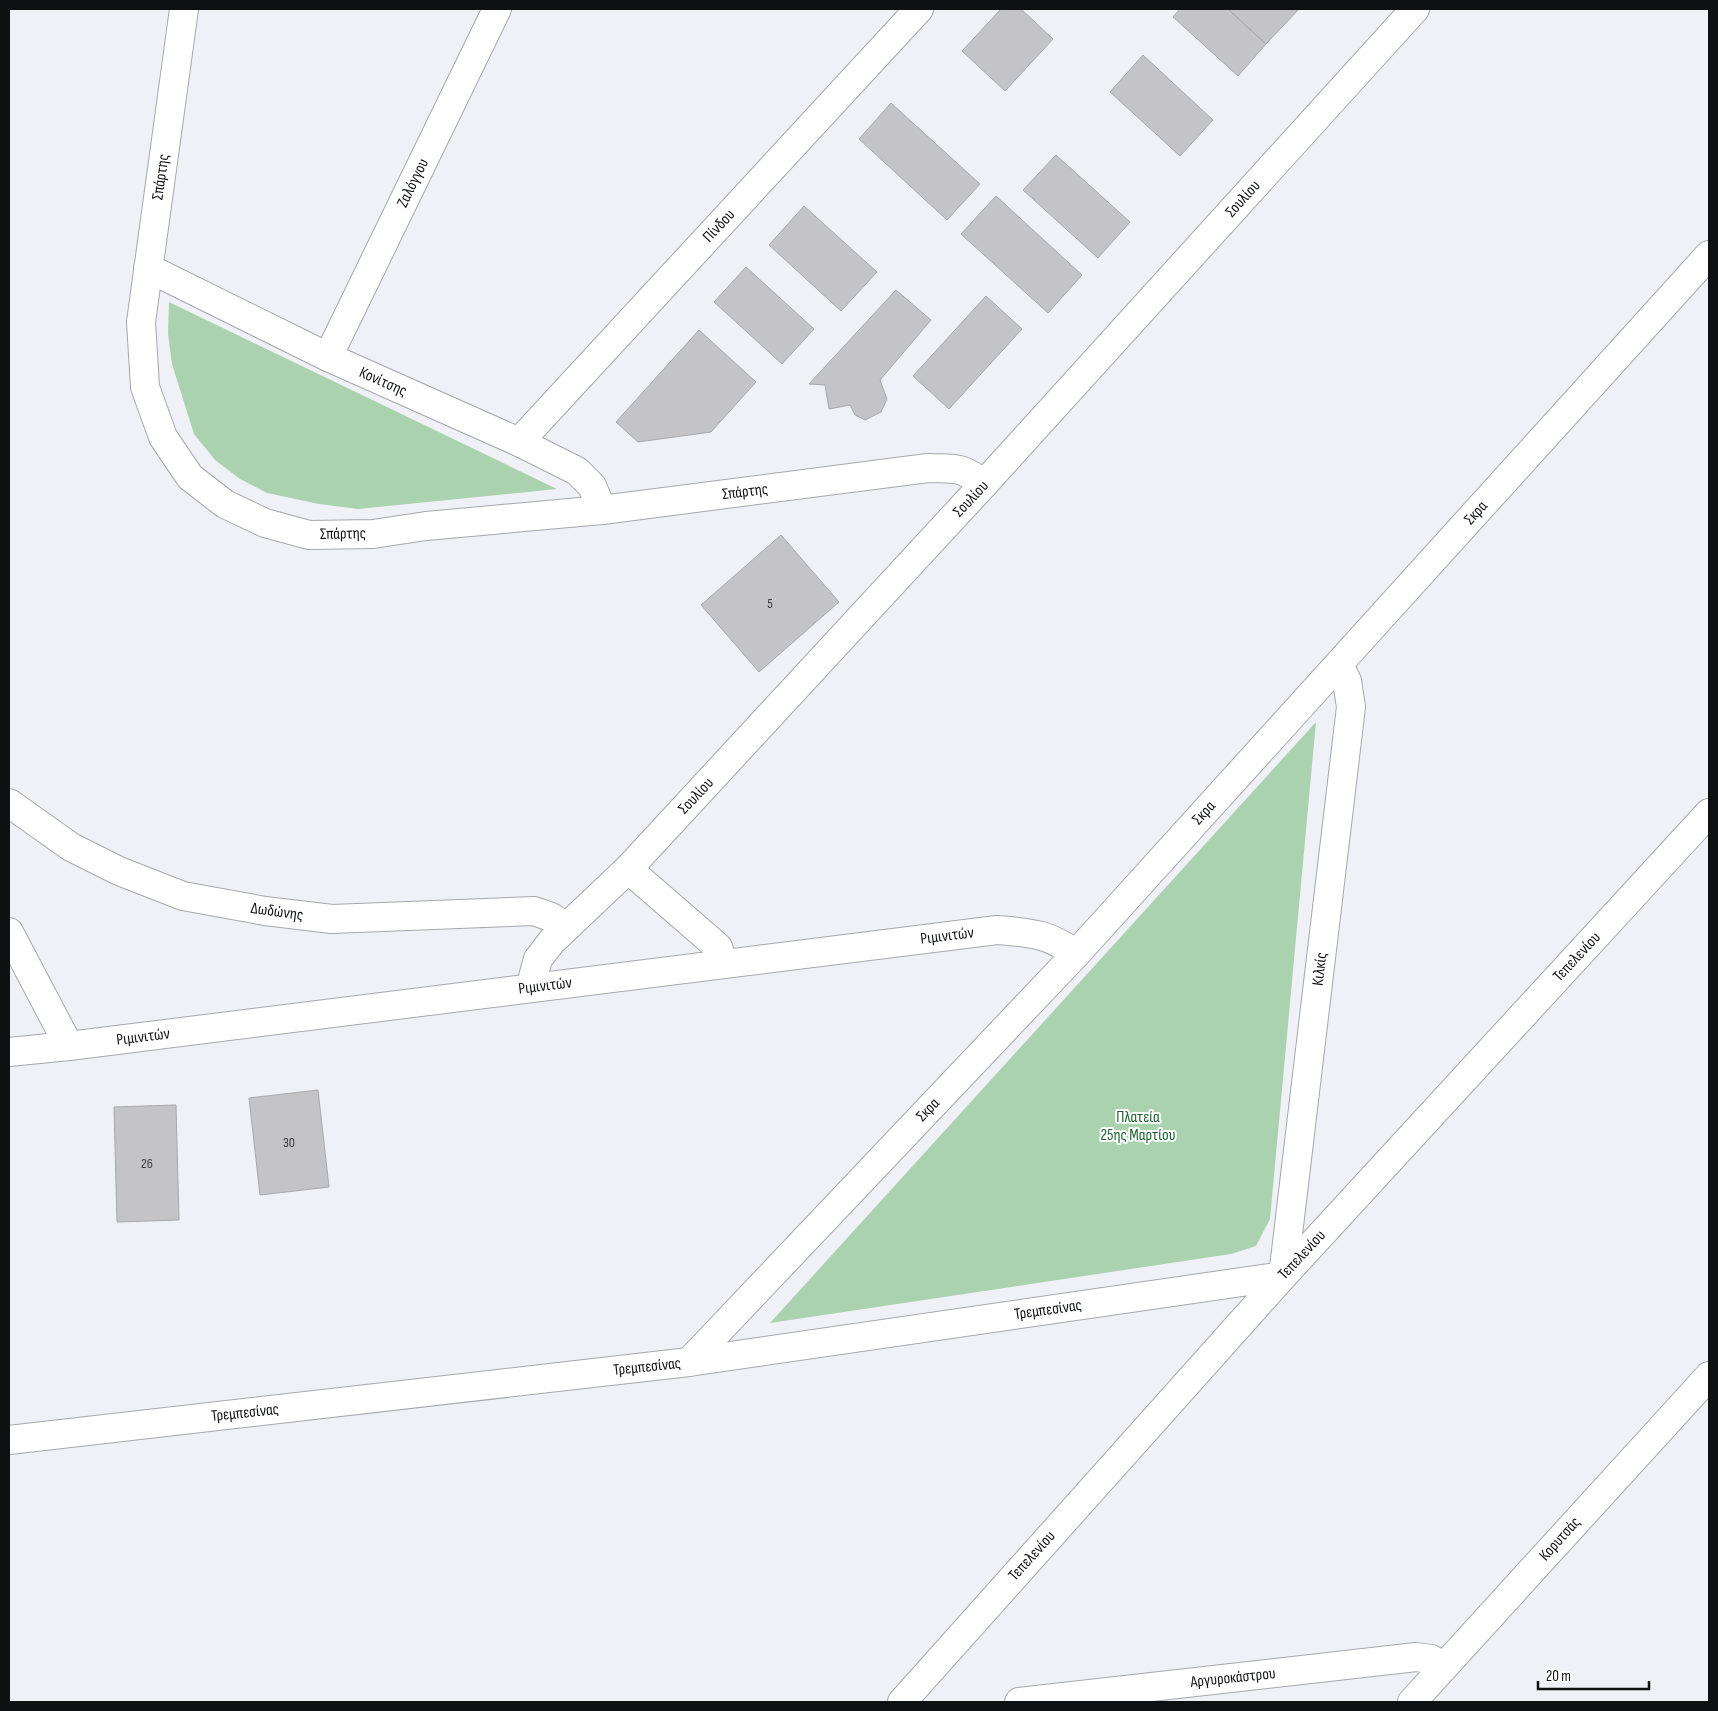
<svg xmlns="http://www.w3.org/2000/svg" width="1718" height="1711" font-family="'Sofia Sans Condensed',sans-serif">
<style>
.green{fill:#aad2af}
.building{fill:#c3c3c8;stroke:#a7a7ac}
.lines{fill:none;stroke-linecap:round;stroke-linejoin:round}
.street-casing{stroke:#a5a7ab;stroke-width:30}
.street{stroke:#fff;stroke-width:28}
.labels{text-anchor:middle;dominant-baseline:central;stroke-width:4;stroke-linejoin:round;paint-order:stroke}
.number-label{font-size:14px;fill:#3c3d40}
.street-label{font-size:16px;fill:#0f1012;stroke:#fff}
.park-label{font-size:16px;fill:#1d612f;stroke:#fff}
</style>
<rect width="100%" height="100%" fill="#f0f1f6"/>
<!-- green -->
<g class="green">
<polygon points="169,302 557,489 358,509 319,504 267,493 240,479 215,460 194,434 172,364 168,334"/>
<polygon points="1316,722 1270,1219 1256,1246 1231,1254 770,1323"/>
</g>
<!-- building -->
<g class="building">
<polygon points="1001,9 1021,9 1053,39 1005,91 962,51"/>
<polygon points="1180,9 1228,9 1266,44 1238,76 1173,17"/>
<polygon points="1228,9 1299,9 1266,44"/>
<polygon points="1143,55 1213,120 1180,156 1110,92"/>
<polygon points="891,103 980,184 947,220 859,139"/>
<polygon points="1056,155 1130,222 1098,258 1023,190"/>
<polygon points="996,196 1082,275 1048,313 961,234"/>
<polygon points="804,206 877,272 841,311 769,245"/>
<polygon points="746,267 814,329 782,364 714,302"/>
<polygon points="896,290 931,320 880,380 887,399 881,412 865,420 855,415 850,405 829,409 825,385 809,384"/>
<polygon points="986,296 1022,329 949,409 913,376"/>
<polygon points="699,330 756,382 711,432 638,442 616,422"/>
<polygon points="781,535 839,602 759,672 701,605"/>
<polygon points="318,1090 329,1187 260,1195 249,1098"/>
<polygon points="176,1105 179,1220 117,1222 114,1107"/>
</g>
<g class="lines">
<defs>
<g id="street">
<path d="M184,9l-43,313 4,65 18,50 27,40 35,27 40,19 44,12 64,-1 53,-8 176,-16 326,-42c28,1 33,-2 56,16"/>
<polyline points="148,268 328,357 519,442 577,471 592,486 602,510"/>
<polyline points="328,357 497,9"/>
<polyline points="519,442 919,9"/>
<polyline points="9,803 71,847 119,871 183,896 265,911 332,919 534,911 551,917 566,927"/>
<polyline points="628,869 718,947 723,963"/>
<polyline points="9,932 69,1046"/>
<polyline points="530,988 538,959 552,941 628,869 984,484 1415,9"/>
<path d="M9,1052l60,-6 928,-116c35,3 50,3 79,24"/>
<polyline points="689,1362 1076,954 1709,255"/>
<polyline points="9,1440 689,1362 1283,1276 1351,707 1347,681 1339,665"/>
<polyline points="902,1702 1283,1276 1709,813"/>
<polyline points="1019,1702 1416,1657 1431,1659 1444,1666"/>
<polyline points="1412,1702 1709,1376"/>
</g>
</defs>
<!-- street casing -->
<use href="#street" class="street-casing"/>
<!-- street -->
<use href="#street" class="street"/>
</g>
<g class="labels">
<!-- number labels -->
<g class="number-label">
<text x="770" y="603">5</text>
<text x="289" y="1142">30</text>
<text x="147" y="1163">26</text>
</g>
<!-- street labels -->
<g class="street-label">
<text transform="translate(161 177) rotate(-82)">Σπάρτης</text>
<text transform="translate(413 183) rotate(-64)">Ζαλόγγου</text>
<text transform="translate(1243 199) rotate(-48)">Σουλίου</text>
<text transform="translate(719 226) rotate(-47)">Πίνδου</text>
<text transform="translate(383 382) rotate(24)">Κονίτσης</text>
<text transform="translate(745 492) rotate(-7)">Σπάρτης</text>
<text transform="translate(971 499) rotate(-47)">Σουλίου</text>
<text transform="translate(1476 513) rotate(-48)">Σκρα</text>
<text transform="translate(343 534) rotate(-1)">Σπάρτης</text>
<text transform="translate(696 796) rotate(-47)">Σουλίου</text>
<text transform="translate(1204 813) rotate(-48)">Σκρα</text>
<text transform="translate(277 912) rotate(8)">Δωδώνης</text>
<text transform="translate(947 936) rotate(-7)">Ριμινιτών</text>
<text transform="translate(1577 957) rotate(-47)">Τεπελενίου</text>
<text transform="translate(1320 969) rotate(-83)">Κιλκίς</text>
<text transform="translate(545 986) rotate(-7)">Ριμινιτών</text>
<text transform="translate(143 1037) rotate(-7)">Ριμινιτών</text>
<text transform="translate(928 1110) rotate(-46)">Σκρα</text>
<text transform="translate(1302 1255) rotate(-47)">Τεπελενίου</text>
<text transform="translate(1048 1310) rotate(-8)">Τρεμπεσίνας</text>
<text transform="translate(647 1367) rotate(-6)">Τρεμπεσίνας</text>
<text transform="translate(245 1413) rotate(-6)">Τρεμπεσίνας</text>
<text transform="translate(1560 1539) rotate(-48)">Κορυτσάς</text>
<text transform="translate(1032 1556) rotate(-48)">Τεπελενίου</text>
<text transform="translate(1233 1678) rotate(-6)">Αργυροκάστρου</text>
</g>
<!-- park labels -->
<g class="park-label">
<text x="1138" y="1117">Πλατεία<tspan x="1138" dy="18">25ης Μαρτίου</tspan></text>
</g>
</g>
<!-- border -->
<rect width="1718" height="1711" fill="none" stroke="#0f1012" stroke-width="20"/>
<!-- scale -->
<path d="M1538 1681v8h111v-8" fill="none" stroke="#0f1012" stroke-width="2.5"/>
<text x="1546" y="1681" font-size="15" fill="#0f1012" stroke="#ffffff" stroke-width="4" paint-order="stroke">20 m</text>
</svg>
